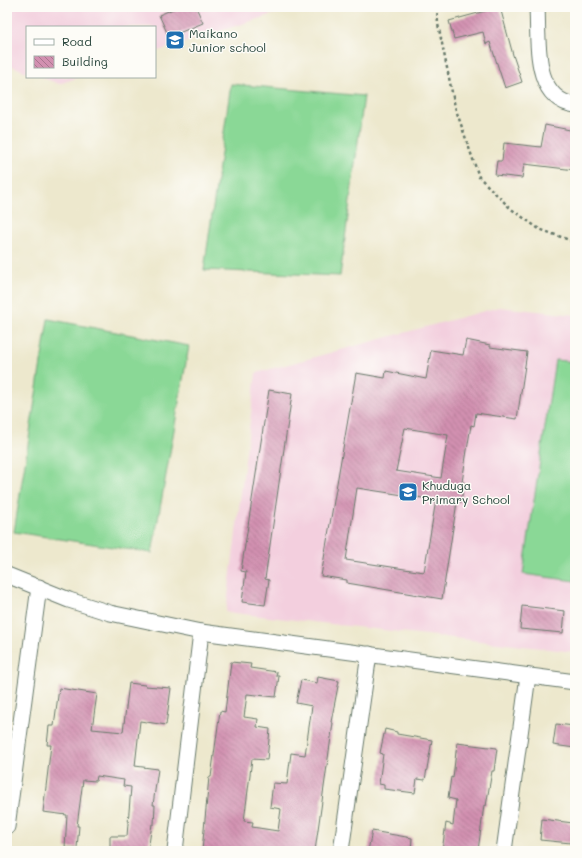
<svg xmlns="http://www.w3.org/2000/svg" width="582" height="858" font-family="Mali,sans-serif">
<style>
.built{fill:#f3cfde}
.pitch{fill:#8ad896;stroke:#548a65}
.building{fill:url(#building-back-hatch);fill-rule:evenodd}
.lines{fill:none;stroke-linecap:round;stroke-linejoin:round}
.minor-casing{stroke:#67796a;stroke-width:17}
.path{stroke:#67796a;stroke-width:2.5;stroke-dasharray:3 3;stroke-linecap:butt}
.minor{stroke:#fff;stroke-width:15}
.labels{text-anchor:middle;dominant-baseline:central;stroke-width:3;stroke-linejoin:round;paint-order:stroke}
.poi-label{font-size:12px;fill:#1f3d34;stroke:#fdfcf7;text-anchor:start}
</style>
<defs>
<pattern id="building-back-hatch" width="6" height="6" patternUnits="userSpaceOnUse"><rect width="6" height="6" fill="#d290b0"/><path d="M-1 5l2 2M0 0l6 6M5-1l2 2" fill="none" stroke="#aa7790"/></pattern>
</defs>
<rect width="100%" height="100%" fill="#fdfcf7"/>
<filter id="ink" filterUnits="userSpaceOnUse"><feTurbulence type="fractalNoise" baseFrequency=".025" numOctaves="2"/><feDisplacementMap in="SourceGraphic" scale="8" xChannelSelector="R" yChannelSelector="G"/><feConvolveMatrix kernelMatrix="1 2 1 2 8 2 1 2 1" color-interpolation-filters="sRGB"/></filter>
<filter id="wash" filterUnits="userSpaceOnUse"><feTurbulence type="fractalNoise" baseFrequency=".012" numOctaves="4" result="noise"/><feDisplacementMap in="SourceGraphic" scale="16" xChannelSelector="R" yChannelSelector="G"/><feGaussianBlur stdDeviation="0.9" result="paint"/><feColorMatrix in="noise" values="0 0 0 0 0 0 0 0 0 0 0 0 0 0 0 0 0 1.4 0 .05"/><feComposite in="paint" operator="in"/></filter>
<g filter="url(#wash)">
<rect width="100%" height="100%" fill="#ede8cd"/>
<!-- built -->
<g class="built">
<polygon points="7,7 295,7 155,52 155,27 27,27 27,72 7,64"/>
<polygon points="41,77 79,77 59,84"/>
<polygon points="499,307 575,315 575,652 226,612 256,373"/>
</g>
<!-- pitch -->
<g class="pitch">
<polygon points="231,84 364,96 340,276 204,270"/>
<polygon points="48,319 189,346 152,553 14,532"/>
<polygon points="555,360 575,362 575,581 523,574"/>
</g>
<g id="blocks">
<!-- building -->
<g class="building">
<polygon points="178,7 196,7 203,23 169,37 159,15"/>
<polygon points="500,7 513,55 522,82 505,88 490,42 486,44 483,32 454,39 449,21"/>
<polygon points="545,125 575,131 575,170 524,164 522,178 495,175 497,161 502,161 504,143 541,147"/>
<path d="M466,340l24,5v2l37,5 -10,67 -41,-6 -2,13 -3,-1 -9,57h2l-3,20h-4l-15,97 -95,-16v-3l-26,-4 35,-203 29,5 1,-7 40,8 5,-29 32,5zM405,428l43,7 -7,43 -45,-7zM357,488l79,12 -12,72 -78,-12z"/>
<polygon points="269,390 292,394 265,579 269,580 265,605 242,602 246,572 241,571"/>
<polygon points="522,606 565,611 563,633 520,629"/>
<polygon points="231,662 251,664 250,668 277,672 276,676 279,676 276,697 247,694 244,717 258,719 257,727 270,729 267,760 252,759 244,821 253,822 252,827 278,831 281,809 270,807 273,783 287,784 291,753 305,755 312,706 296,703 301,680 317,683 318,677 339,681 331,722 333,723 315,851 202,851 209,777 211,777 220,711 225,712"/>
<polygon points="129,683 145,685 145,686 171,688 166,725 140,721 135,766 158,769 153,805 155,805 154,824 152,824 148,851 110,851 110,836 127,836 131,787 123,786 124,780 97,776 96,781 83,780 77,826 79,826 77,848 65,848 67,815 43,812 51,745 47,745 49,726 54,726 59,688 97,694 92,729 123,732"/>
<polygon points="556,724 575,726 575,748 553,745"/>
<polygon points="385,729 397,732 397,734 432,740 425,780 417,779 415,793 384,789 384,785 379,784 383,754 380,753"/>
<polygon points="457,743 497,748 494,771 492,771 486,806 484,805 478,851 442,851 446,823 453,825 456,800 448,798 451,777 453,778"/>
<polygon points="542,819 573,823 571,843 540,840"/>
<polygon points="372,831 412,838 411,851 368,851"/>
</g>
</g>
</g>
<g filter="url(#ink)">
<use href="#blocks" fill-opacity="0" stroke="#67796a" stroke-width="1"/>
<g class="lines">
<defs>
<g id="minor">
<path d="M537,7c2,33 -5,92 38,98"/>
<polyline points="7,575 69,600 110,613 201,632 575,682"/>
<polyline points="7,827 39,587"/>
<polyline points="175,851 201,632"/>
<polyline points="341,851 369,654"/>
<polyline points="504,851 528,676"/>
</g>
</defs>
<!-- minor casing -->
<use href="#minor" class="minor-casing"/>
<!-- path -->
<polyline class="path" points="437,7 438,24 455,107 479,177 510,208 539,229 575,242"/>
<!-- minor -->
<use href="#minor" class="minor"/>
</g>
</g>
<!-- icons -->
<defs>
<symbol id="school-square" viewBox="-11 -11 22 22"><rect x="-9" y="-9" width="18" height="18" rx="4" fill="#1f6fb2" stroke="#fdfcf7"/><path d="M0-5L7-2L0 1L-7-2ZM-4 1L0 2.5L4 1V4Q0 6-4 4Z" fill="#fff"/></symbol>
</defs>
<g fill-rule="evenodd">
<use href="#school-square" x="164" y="29" width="22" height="22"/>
<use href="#school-square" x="397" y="481" width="22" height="22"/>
</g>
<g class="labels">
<!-- poi labels -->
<g class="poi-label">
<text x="189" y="33">Maikano<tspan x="189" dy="14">Junior school</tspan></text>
<text x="422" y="485">Khuduga<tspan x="422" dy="14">Primary School</tspan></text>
</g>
</g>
<!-- margin -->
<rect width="582" height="858" fill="none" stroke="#fdfcf7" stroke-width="24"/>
<!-- legend -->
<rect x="26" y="26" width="130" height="52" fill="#fdfcf7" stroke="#a4b0a9"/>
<rect x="34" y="39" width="20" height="6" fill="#ffffff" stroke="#a4b0a9"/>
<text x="62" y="46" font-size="12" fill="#1f3d34">Road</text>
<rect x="34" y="56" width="20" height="12" fill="url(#building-back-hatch)" stroke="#a4b0a9"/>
<text x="62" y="66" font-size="12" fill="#1f3d34">Building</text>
</svg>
